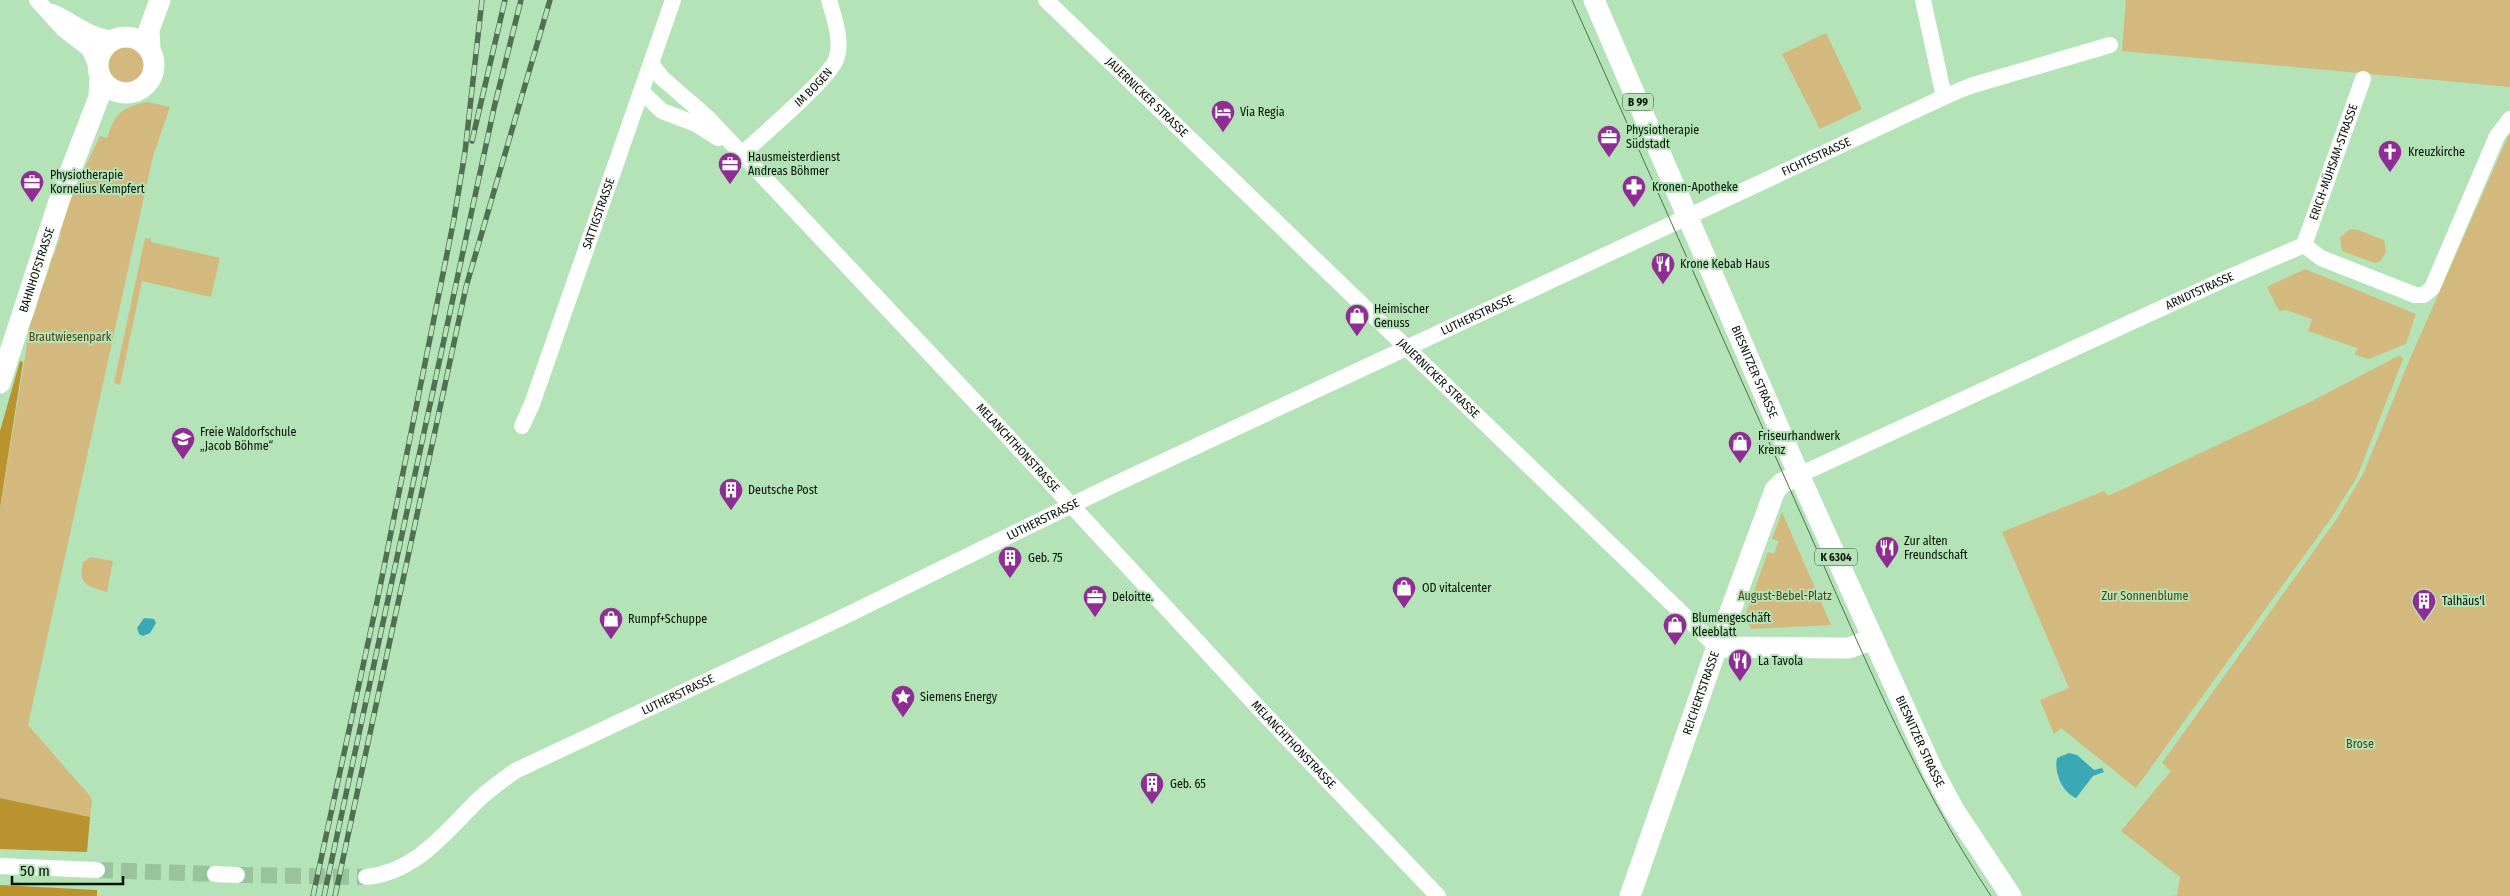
<svg xmlns="http://www.w3.org/2000/svg" width="2510" height="896" font-family="'Fira Sans Condensed',sans-serif">
<style>
.green{fill:#d4b97e}
.forest{fill:#bb932e}
.water{fill:#3aa8b5}
.lines{fill:none;stroke-linecap:round;stroke-linejoin:round}
.minor-tunnel{stroke:#99c49b;stroke-width:16;stroke-dasharray:16 8;stroke-linecap:butt}
.minor{stroke:#fff;stroke-width:16}
.major{stroke:#fff;stroke-width:21}
.tram{stroke:#516f53;stroke-width:1}
.rail-casing{stroke:#516f53;stroke-width:5.5}
.rail{stroke:#b3e3b6;stroke-width:4;stroke-dasharray:11;stroke-linecap:butt}
.labels{text-anchor:middle;dominant-baseline:central;stroke-width:4;stroke-linejoin:round;paint-order:stroke}
.shield{fill:#b3e3b6;stroke:#385139;stroke-width:1}
.shield-label{font-size:11px;font-weight:bold;fill:#031204}
.street-label{font-size:12px;fill:#031204;stroke:#b3e3b6}
.poi-label{font-size:12px;fill:#031204;stroke:#b3e3b6;text-anchor:start}
.park-label{font-size:12px;fill:#524119;stroke:#b3e3b6}
</style>
<rect width="100%" height="100%" fill="#b3e3b6"/>
<!-- green -->
<g class="green">
<polygon points="2126,0 2510,0 2510,87 2122,51"/>
<polygon points="1826,33 1862,109 1820,129 1782,54"/>
<circle cx="126" cy="65" r="18"/>
<path d="M147,102l23,5 -17,49 -125,569 62,71 2,5 -2,16 -90,-19v-291l29,-174 -5,-1 4,-15 5,1 7,-23 -4,-1 3,-9 4,1 7,-20 -3,-2 2,-8 4,1 8,-22 -4,-1 18,-46 25,-52 7,2c9,-26 14,-30 40,-36z"/>
<polygon points="2510,132 2510,896 2173,896 2177,895 2180,877 2121,831 2171,771 2162,763 2336,520 2364,472 2409,361"/>
<polygon points="2350,229 2358,230 2384,240 2386,251 2381,261 2375,263 2342,251 2340,238"/>
<polygon points="145,238 151,239 151,242 220,258 211,297 142,281 120,385 114,383"/>
<polygon points="2305,269 2416,314 2406,344 2369,359 2355,355 2357,348 2308,331 2312,319 2286,310 2279,311 2267,287"/>
<polygon points="2400,355 2403,359 2357,477 2332,517 2136,788 2061,728 2054,734 2040,700 2069,688 2002,532 2104,491 2108,496 2312,401"/>
<polygon points="1782,512 1831,625 1751,629 1745,616 1768,552 1774,554 1779,541 1772,539"/>
<path d="M91,557l22,4 -6,31c-19,-6 -30,-7 -24,-30z"/>
</g>
<!-- forest -->
<g class="forest">
<polygon points="20,361 23,362 0,507 0,431"/>
<polygon points="0,798 90,817 87,852 0,849"/>
<polygon points="0,885 97,890 97,896 0,896"/>
</g>
<!-- water -->
<g class="water">
<polygon points="144,618 154,619 156,623 150,633 143,636 139,634 137,628"/>
<path d="M2069,753l8,2 17,15 8,-2 2,4 -11,4 -17,22c-14,-6 -22,-25 -19,-40z"/>
</g>
<g class="lines">
<!-- minor-tunnel -->
<g class="minor-tunnel">
<polyline points="97,870 215,874"/>
<polyline points="237,875 366,877"/>
</g>
<!-- minor -->
<g class="minor">
<polyline points="37,0 63,29 89,49 98,68"/>
<path id="s1" d="M1046,0l671,647"/>
<polyline points="1923,0 1944,97"/>
<path d="M52,12c20,8 42,28 63,26"/>
<path id="s2" d="M652,65l10,13 45,39 291,309 271,293 169,177"/>
<polyline points="642,92 662,111 696,124 718,138"/>
<path id="s3" d="M741,155c19,-18 91,-78 96,-98 5,-18 -3,-40 -8,-57"/>
<path id="s4" d="M2304,245l59,-166"/>
<path id="s5" d="M522,426l10,-22 141,-404"/>
<path id="s6" d="M1799,475l426,-196 79,-34 17,13 94,37h9l8,-7 65,-152 13,-17"/>
<polyline points="0,866 97,870"/>
<polyline points="215,874 237,875"/>
<path id="s7" d="M366,877c49,-5 77,-42 110,-75 12,-12 25,-21 39,-31l328,-154 268,-131 833,-389 26,-11 140,-41"/>
</g>
<!-- major -->
<g class="major">
<path id="s8" d="M1594,0l205,475 134,296 21,39 57,86"/>
<circle cx="126" cy="65" r="28"/>
<polyline points="150,49 149,30 160,0"/>
<path id="s9" d="M0,383l60,-185 39,-101 1,-20"/>
<polyline points="1717,647 1849,648 1873,639"/>
<path id="s10" d="M1630,896l87,-249 58,-157 7,-7 17,-8"/>
</g>
<!-- tram -->
<path class="tram" d="M1572,0c78,174 155,348 233,523 56,126 109,257 186,373"/>
<defs>
<g id="rail">
<polyline points="472,141 505,0"/>
<polyline points="313,896 378,597 454,219 465,152 482,0"/>
<polyline points="324,896 494,108 521,0"/>
<polyline points="335,896 466,287 550,0"/>
</g>
</defs>
<!-- rail casing -->
<use href="#rail" class="rail-casing"/>
<!-- rail -->
<use href="#rail" class="rail"/>
</g>
<!-- icons -->
<defs>
<symbol id="hotel-pin" viewBox="-11 -11 22 30"><path d="M0 17L-7.5 6A9.5 9.5 0 1 1 7.5 6Z" fill="#902d94" stroke="#b3e3b6"/><path d="M-6-4.5h1.5V1H6V5H4.5V3h-9V5H-6ZM-4 0a1.8 1.8 0 1 1 3.6 0ZM.5 0V-2.5h3Q6-2.5 6 0Z" fill="#fff"/></symbol>
<symbol id="office-pin" viewBox="-11 -11 22 30"><path d="M0 17L-7.5 6A9.5 9.5 0 1 1 7.5 6Z" fill="#902d94" stroke="#b3e3b6"/><path d="M-6-3h4V-5.5h4V-3h4V5H-6ZM-1-4.5V-3h2v-1.5ZM-6 0V1H6V0Z" fill="#fff"/></symbol>
<symbol id="church-pin" viewBox="-11 -11 22 30"><path d="M0 17L-7.5 6A9.5 9.5 0 1 1 7.5 6Z" fill="#902d94" stroke="#b3e3b6"/><path d="M-1.2-6h2.4v3.5h3.3v2.4h-3.3V6h-2.4V-.1h-3.3v-2.4h3.3Z" fill="#fff"/></symbol>
<symbol id="pharmacy-pin" viewBox="-11 -11 22 30"><path d="M0 17L-7.5 6A9.5 9.5 0 1 1 7.5 6Z" fill="#902d94" stroke="#b3e3b6"/><path d="M-2-6h4v4h4v4h-4v4h-4v-4h-4v-4h4Z" fill="#fff"/></symbol>
<symbol id="restaurant-pin" viewBox="-11 -11 22 30"><path d="M0 17L-7.5 6A9.5 9.5 0 1 1 7.5 6Z" fill="#902d94" stroke="#b3e3b6"/><path d="M-5-6h1v4h1v-4h1v4h1v-4h1v5L-1.5 .5V6h-2V.5L-5-1ZM5-6V6H3V1.5H1.5Q1.5-4 5-6Z" fill="#fff"/></symbol>
<symbol id="shop-pin" viewBox="-11 -11 22 30"><path d="M0 17L-7.5 6A9.5 9.5 0 1 1 7.5 6Z" fill="#902d94" stroke="#b3e3b6"/><path d="M-5-2.5h2.3a2.7 3.5 0 0 1 5.4 0H5L5.5 6h-11ZM-1.5-2.5h3a1.5 2.3 0 0 0-3 0Z" fill="#fff"/></symbol>
<symbol id="school-pin" viewBox="-11 -11 22 30"><path d="M0 17L-7.5 6A9.5 9.5 0 1 1 7.5 6Z" fill="#902d94" stroke="#b3e3b6"/><path d="M0-5L7-2L0 1L-7-2ZM-4 1L0 2.5L4 1V4Q0 6-4 4Z" fill="#fff"/></symbol>
<symbol id="building-pin" viewBox="-11 -11 22 30"><path d="M0 17L-7.5 6A9.5 9.5 0 1 1 7.5 6Z" fill="#902d94" stroke="#b3e3b6"/><path d="M-4-6H4V6H1V3H-1V6H-4ZM-2.5-4.3h1.7v1.8h-1.7ZM.8-4.3h1.7v1.8H.8ZM-2.5-1h1.7V.8h-1.7ZM.8-1h1.7V.8H.8Z" fill="#fff"/></symbol>
<symbol id="sight-pin" viewBox="-11 -11 22 30"><path d="M0 17L-7.5 6A9.5 9.5 0 1 1 7.5 6Z" fill="#902d94" stroke="#b3e3b6"/><path d="M0-6L1.8-2.2L6-1.7L2.9 1.2L3.7 5.4L0 3.3L-3.7 5.4L-2.9 1.2L-6-1.7L-1.8-2.2Z" fill="#fff"/></symbol>
</defs>
<g fill-rule="evenodd">
<use href="#hotel-pin" x="1209" y="98" width="28" height="38"/>
<use href="#office-pin" x="1595" y="123" width="28" height="38"/>
<use href="#church-pin" x="2376" y="138" width="28" height="38"/>
<use href="#office-pin" x="716" y="150" width="28" height="38"/>
<use href="#office-pin" x="18" y="168" width="28" height="38"/>
<use href="#pharmacy-pin" x="1620" y="173" width="28" height="38"/>
<use href="#restaurant-pin" x="1649" y="250" width="28" height="38"/>
<use href="#shop-pin" x="1343" y="302" width="28" height="38"/>
<use href="#school-pin" x="169" y="425" width="28" height="38"/>
<use href="#shop-pin" x="1726" y="429" width="28" height="38"/>
<use href="#building-pin" x="717" y="476" width="28" height="38"/>
<use href="#restaurant-pin" x="1873" y="534" width="28" height="38"/>
<use href="#building-pin" x="996" y="544" width="28" height="38"/>
<use href="#shop-pin" x="1390" y="574" width="28" height="38"/>
<use href="#office-pin" x="1081" y="583" width="28" height="38"/>
<use href="#building-pin" x="2410" y="587" width="28" height="38"/>
<use href="#shop-pin" x="597" y="605" width="28" height="38"/>
<use href="#shop-pin" x="1661" y="611" width="28" height="38"/>
<use href="#restaurant-pin" x="1726" y="647" width="28" height="38"/>
<use href="#sight-pin" x="889" y="683" width="28" height="38"/>
<use href="#building-pin" x="1138" y="770" width="28" height="38"/>
</g>
<g class="labels">
<!-- shield labels -->
<g class="shield">
<rect x="1623" y="93.5" width="30" height="17" rx="4"/>
<rect x="1815" y="548.5" width="42" height="17" rx="4"/>
</g>
<g class="shield-label">
<text x="1638" y="102">B 99</text>
<text x="1836" y="557">K 6304</text>
</g>
<!-- street labels -->
<g class="street-label">
<text stroke="none"><textPath href="#s3" startOffset="99">IM BOGEN</textPath></text>
<text stroke="none"><textPath href="#s1" startOffset="140">JAUERNICKER STRASSE</textPath></text>
<text stroke="none"><textPath href="#s7" startOffset="1625">FICHTESTRASSE</textPath></text>
<text stroke="none"><textPath href="#s4" startOffset="88">ERICH-MÜHSAM-STRASSE</textPath></text>
<text stroke="none"><textPath href="#s5" startOffset="226">SATTIGSTRASSE</textPath></text>
<text stroke="none"><textPath href="#s9" startOffset="119">BAHNHOFSTRASSE</textPath></text>
<text stroke="none"><textPath href="#s6" startOffset="441">ARNDTSTRASSE</textPath></text>
<text stroke="none"><textPath href="#s7" startOffset="1251">LUTHERSTRASSE</textPath></text>
<text stroke="none"><textPath href="#s8" startOffset="405">BIESNITZER STRASSE</textPath></text>
<text stroke="none"><textPath href="#s1" startOffset="545">JAUERNICKER STRASSE</textPath></text>
<text stroke="none"><textPath href="#s2" startOffset="530">MELANCHTHONSTRASSE</textPath></text>
<text stroke="none"><textPath href="#s7" startOffset="771">LUTHERSTRASSE</textPath></text>
<text stroke="none"><textPath href="#s10" startOffset="215">REICHERTSTRASSE</textPath></text>
<text stroke="none"><textPath href="#s7" startOffset="366">LUTHERSTRASSE</textPath></text>
<text stroke="none"><textPath href="#s8" startOffset="810">BIESNITZER STRASSE</textPath></text>
<text stroke="none"><textPath href="#s2" startOffset="935">MELANCHTHONSTRASSE</textPath></text>
</g>
<!-- poi labels -->
<g class="poi-label">
<text x="1240" y="112">Via Regia</text>
<text x="1626" y="130">Physiotherapie<tspan x="1626" dy="14">Südstadt</tspan></text>
<text x="2408" y="152">Kreuzkirche</text>
<text x="748" y="157">Hausmeisterdienst<tspan x="748" dy="14">Andreas Böhmer</tspan></text>
<text x="50" y="175">Physiotherapie<tspan x="50" dy="14">Kornelius Kempfert</tspan></text>
<text x="1652" y="187">Kronen-Apotheke</text>
<text x="1680" y="264">Krone Kebab Haus</text>
<text x="1374" y="309">Heimischer<tspan x="1374" dy="14">Genuss</tspan></text>
<text x="200" y="432">Freie Waldorfschule<tspan x="200" dy="14">„Jacob Böhme“</tspan></text>
<text x="1758" y="436">Friseurhandwerk<tspan x="1758" dy="14">Krenz</tspan></text>
<text x="748" y="490">Deutsche Post</text>
<text x="1904" y="541">Zur alten<tspan x="1904" dy="14">Freundschaft</tspan></text>
<text x="1028" y="558">Geb. 75</text>
<text x="1422" y="588">OD vitalcenter</text>
<text x="1112" y="597">Deloitte.</text>
<text x="2442" y="601">Talhäus'l</text>
<text x="1692" y="618">Blumengeschäft<tspan x="1692" dy="14">Kleeblatt</tspan></text>
<text x="628" y="619">Rumpf+Schuppe</text>
<text x="1758" y="661">La Tavola</text>
<text x="920" y="697">Siemens Energy</text>
<text x="1170" y="784">Geb. 65</text>
</g>
<!-- park labels -->
<g class="park-label">
<text x="70" y="337">Brautwiesenpark</text>
<text x="1785" y="596">August-Bebel-Platz</text>
<text x="2145" y="596">Zur Sonnenblume</text>
<text x="2360" y="744">Brose</text>
</g>
</g>
<!-- scale -->
<path d="M12 876v8h111v-8" fill="none" stroke="#031204" stroke-width="2.5"/>
<text x="20" y="876" font-size="15" fill="#031204" stroke="#b3e3b6" stroke-width="4" paint-order="stroke">50 m</text>
</svg>
